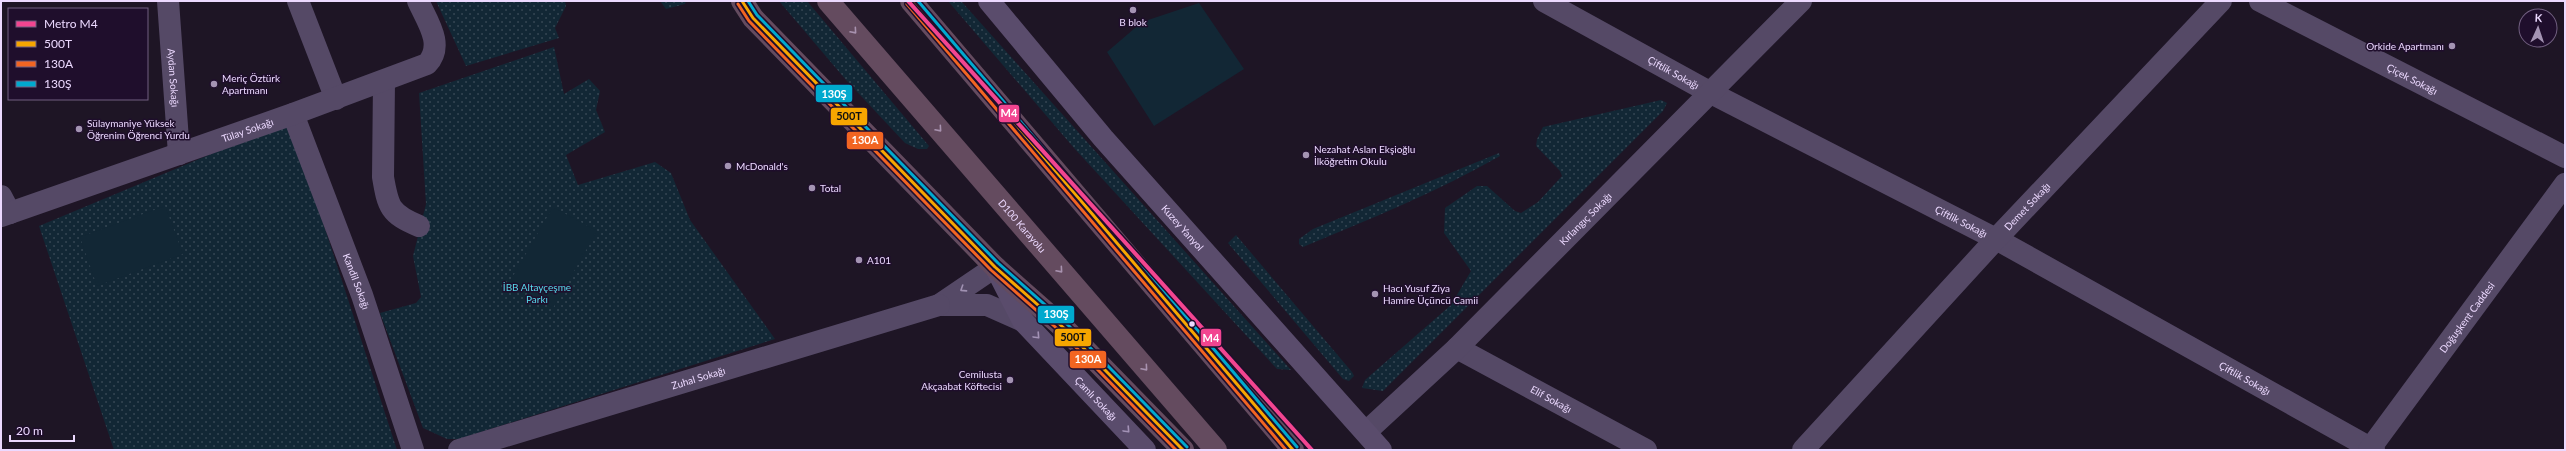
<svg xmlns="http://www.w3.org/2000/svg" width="2566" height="451" font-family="Lato,sans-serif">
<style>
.grass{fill:url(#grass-dots)}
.garden{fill:#122735}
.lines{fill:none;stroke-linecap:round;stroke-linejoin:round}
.street{stroke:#554966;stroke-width:22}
.secondary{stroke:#5a4c6c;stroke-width:22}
.highway{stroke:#644b5f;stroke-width:22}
.bus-1-casing{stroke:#1f0e2c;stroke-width:6}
.bus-2-casing{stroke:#1f0e2c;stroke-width:6}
.bus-3-casing{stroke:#1f0e2c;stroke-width:6}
.bus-1{stroke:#f7a600;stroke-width:3}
.bus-2{stroke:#f26522;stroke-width:3}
.bus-3{stroke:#00a9ce;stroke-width:3}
.metro-1-casing{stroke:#1f0e2c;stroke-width:7}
.metro-1{stroke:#f24590;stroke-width:4}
.oneway{stroke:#a892af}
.oneway2{stroke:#a091b2}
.oneway3{stroke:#a392b6}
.poi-dot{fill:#a494b3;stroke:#1f0e2c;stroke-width:1.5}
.bus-dot{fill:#ecd9ff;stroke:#1f0e2c;stroke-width:1.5}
.labels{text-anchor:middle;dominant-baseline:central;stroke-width:3;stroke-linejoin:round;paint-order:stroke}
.poi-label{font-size:10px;fill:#ecd9ff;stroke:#1f0e2c;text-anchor:start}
.street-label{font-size:10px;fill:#ecd9ff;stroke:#1f0e2c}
.park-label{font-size:10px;fill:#57dbed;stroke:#1f0e2c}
.line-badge{stroke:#1f0e2c;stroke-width:1.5}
.badge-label{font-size:11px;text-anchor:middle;font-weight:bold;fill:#fff}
.pale-badge-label{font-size:11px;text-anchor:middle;font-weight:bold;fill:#111}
</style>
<defs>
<pattern id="grass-dots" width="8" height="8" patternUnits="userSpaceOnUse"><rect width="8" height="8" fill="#122735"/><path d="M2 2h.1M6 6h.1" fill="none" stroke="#354653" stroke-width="1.8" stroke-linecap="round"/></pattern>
</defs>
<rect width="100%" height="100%" fill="#1e1525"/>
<!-- grass -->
<g class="grass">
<polygon points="436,1 565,1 566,6 555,28 559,38 466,66"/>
<polygon points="660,1 686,1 685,4 666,9"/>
<polygon points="779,1 807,1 929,146 927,149 918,149 905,143 846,80"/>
<polygon points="948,1 961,1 1291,370 1277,369 1074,148"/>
<polygon points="554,47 564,94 589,79 600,91 596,110 605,132 566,155 578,185 655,162 671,173 690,220 775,339 459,439 447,439 423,428 380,313 416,303 421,297 413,256 426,204 419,93"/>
<polygon points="1661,100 1667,103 1663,111 1383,391 1362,388 1365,380 1451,305 1471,271 1444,233 1445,208 1477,186 1487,186 1515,211 1521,213 1538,202 1562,176 1560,171 1536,146 1537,139 1543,127"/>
<polygon points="290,121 397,450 114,450 39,226"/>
<path d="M1499,153l1,3c-63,36 -130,63 -197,91l-4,-3v-5l14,-10z"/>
<polygon points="1236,235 1352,372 1354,376 1349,381 1343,379 1228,243"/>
</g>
<!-- garden -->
<g class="garden">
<polygon points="1199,3 1244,69 1154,126 1107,52 1142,22"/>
<polygon points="165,206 183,254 97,286 80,237"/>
<polygon points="553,207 597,231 553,308 509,283"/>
</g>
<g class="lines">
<!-- street -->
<g class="street">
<path id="s1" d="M168,1l11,153"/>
<polyline points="298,1 336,99"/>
<path id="s2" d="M1544,1l167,92 285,146 378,211"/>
<path id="s3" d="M2260,1l305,156"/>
<path d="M384,81l-1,96c5,30 7,37 36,49"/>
<path id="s4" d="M293,114l69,181 51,155"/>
<polyline points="1,196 10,213"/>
<path id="s5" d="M1,216l292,-102 134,-50c18,-19 0,-43 -9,-63"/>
<polyline points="995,267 939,305 987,305 1023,321"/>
<path id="s6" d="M1457,348l189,102"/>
<path id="s7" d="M1366,432l91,-84 344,-347"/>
<path id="s8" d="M459,450l480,-145"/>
<path id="s9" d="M1803,450l193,-211 225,-238"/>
<path id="s10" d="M2369,450l196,-266"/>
</g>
<!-- secondary -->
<g class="secondary">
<path id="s11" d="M989,1l114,137 278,312"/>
<path id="s12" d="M996,268l27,53 122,129"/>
</g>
<!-- highway -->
<g class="highway">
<polyline points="742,1 753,18 995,267 1065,329 1183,450"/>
<path id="s13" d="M828,1l388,449"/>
<polyline points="911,1 1293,450"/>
</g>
<defs>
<g id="bus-1">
<polyline points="742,1 753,18 995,267 1065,329 1183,450"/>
<polyline points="911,1 1293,450"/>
</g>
<g id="bus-2">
<polyline points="738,4 749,21 991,270 1062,333 1176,450"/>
<polyline points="907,4 1286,450"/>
</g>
<g id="bus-3">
<polyline points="748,1 757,15 998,263 1069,326 1187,447"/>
<polyline points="918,1 1297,447"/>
</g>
</defs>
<!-- bus-1 casing -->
<use href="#bus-1" class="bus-1-casing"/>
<!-- bus-2 casing -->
<use href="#bus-2" class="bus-2-casing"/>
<!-- bus-3 casing -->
<use href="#bus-3" class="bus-3-casing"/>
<!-- bus-1 -->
<use href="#bus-1" class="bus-1"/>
<!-- bus-2 -->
<use href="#bus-2" class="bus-2"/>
<!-- bus-3 -->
<use href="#bus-3" class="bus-3"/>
<defs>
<polyline id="metro-1" points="908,1 1312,450"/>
</defs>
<!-- metro-1 casing -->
<use href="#metro-1" class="metro-1-casing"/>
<!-- metro-1 -->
<use href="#metro-1" class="metro-1"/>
</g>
<!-- one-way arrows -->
<defs><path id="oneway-chevron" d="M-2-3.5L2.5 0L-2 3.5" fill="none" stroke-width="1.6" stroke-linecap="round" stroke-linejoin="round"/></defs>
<g class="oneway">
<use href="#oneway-chevron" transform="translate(854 31) rotate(49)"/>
<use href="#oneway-chevron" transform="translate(939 129) rotate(49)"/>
<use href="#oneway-chevron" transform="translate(1060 270) rotate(49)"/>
<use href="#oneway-chevron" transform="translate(1145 368) rotate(49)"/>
</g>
<use class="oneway2" href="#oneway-chevron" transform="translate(963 289) rotate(147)"/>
<g class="oneway3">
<use href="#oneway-chevron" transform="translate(1037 336) rotate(47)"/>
<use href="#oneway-chevron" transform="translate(1127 430) rotate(47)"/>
</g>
<!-- markers -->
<g class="poi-dot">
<circle cx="1133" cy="10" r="4"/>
<circle cx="2452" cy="46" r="4"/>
<circle cx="214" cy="84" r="4"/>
<circle cx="79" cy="129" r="4"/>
<circle cx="1306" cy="155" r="4"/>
<circle cx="728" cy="166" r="4"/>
<circle cx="812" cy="188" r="4"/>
<circle cx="859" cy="260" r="4"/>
<circle cx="1375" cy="294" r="4"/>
<circle cx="1010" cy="380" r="4"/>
</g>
<circle class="bus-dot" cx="1192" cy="324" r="3.5"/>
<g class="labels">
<!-- poi labels -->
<g class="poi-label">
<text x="1133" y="22" text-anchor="middle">B blok</text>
<text x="2444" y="46" text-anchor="end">Orkide Apartmanı</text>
<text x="222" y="78">Meriç Öztürk<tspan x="222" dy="12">Apartmanı</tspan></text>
<text x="87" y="123">Sülaymaniye Yüksek<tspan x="87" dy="12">Öğrenim Öğrenci Yurdu</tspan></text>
<text x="1314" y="149">Nezahat Aslan Ekşioğlu<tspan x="1314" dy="12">İlköğretim Okulu</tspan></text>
<text x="736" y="166">McDonald's</text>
<text x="820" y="188">Total</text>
<text x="867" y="260">A101</text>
<text x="1383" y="288">Hacı Yusuf Ziya<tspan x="1383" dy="12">Hamire Üçüncü Camii</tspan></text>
<text x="1002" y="374" text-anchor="end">Cemilusta<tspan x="1002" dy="12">Akçaabat Köftecisi</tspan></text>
</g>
<!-- street labels -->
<g class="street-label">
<text stroke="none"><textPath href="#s2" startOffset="148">Çiftlik Sokağı</textPath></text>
<text stroke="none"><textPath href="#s1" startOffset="77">Aydan Sokağı</textPath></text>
<text stroke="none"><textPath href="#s3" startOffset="171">Çiçek Sokağı</textPath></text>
<text stroke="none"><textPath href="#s5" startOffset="261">Tülay Sokağı</textPath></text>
<text stroke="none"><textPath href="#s9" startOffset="331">Demet Sokağı</textPath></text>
<text stroke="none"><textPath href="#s7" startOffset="306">Kırlangıç Sokağı</textPath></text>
<text stroke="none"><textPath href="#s2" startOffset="472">Çiftlik Sokağı</textPath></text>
<text stroke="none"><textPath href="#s13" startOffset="297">D100 Karayolu</textPath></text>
<text stroke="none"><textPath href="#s11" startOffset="298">Kuzey Yanyol</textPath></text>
<text stroke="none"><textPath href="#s4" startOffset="179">Kandil Sokağı</textPath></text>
<text stroke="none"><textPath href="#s10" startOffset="165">Doğuşkent Caddesi</textPath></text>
<text stroke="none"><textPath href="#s8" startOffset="250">Zuhal Sokağı</textPath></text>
<text stroke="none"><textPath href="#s2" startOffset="796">Çiftlik Sokağı</textPath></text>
<text stroke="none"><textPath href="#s12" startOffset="166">Çamlı Sokağı</textPath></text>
<text stroke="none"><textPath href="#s6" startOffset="107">Elif Sokağı</textPath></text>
</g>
<!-- park labels -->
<g class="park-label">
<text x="537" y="287">İBB Altayçeşme<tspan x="537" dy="12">Parkı</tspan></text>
</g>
</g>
<g class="line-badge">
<rect x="815" y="84" width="38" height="19" rx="4" fill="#00a9ce"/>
<rect x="998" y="104" width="22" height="19" rx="4" fill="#f24590"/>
<rect x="830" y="107" width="38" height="19" rx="4" fill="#f7a600"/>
<rect x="846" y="131" width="38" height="19" rx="4" fill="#f26522"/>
<rect x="1037" y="305" width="38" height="19" rx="4" fill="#00a9ce"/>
<rect x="1054" y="328" width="38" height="19" rx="4" fill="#f7a600"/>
<rect x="1200" y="328" width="22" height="19" rx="4" fill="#f24590"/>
<rect x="1069" y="350" width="38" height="19" rx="4" fill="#f26522"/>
</g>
<g class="badge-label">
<text x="834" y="98">130Ş</text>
<text x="1009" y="117">M4</text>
<text x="865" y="144">130A</text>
<text x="1056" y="318">130Ş</text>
<text x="1211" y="342">M4</text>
<text x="1088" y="363">130A</text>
</g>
<g class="pale-badge-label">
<text x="849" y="120">500T</text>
<text x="1073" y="341">500T</text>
</g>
<!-- border -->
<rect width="2566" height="451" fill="none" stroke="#ecd9ff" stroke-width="4"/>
<!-- legend -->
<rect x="8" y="8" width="140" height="92" fill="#1f0e2c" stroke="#715f80"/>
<rect x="16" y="21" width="20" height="6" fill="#f24590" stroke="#715f80"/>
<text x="44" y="28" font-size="12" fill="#ecd9ff">Metro M4</text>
<rect x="16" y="41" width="20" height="6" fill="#f7a600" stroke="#715f80"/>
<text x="44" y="48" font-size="12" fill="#ecd9ff">500T</text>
<rect x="16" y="61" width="20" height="6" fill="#f26522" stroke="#715f80"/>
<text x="44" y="68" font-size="12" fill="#ecd9ff">130A</text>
<rect x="16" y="81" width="20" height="6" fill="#00a9ce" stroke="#715f80"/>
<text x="44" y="88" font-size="12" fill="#ecd9ff">130Ş</text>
<!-- north arrow -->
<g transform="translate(2538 28) rotate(3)"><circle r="19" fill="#1f0e2c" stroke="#715f80"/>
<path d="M0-3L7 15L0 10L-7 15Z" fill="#a494b3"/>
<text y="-6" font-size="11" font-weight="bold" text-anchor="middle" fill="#ecd9ff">K</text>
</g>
<!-- scale -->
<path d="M10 435v6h64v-6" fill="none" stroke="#ecd9ff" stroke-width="2"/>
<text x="16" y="435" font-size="12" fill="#ecd9ff" stroke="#1f0e2c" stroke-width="3" paint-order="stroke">20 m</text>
</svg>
